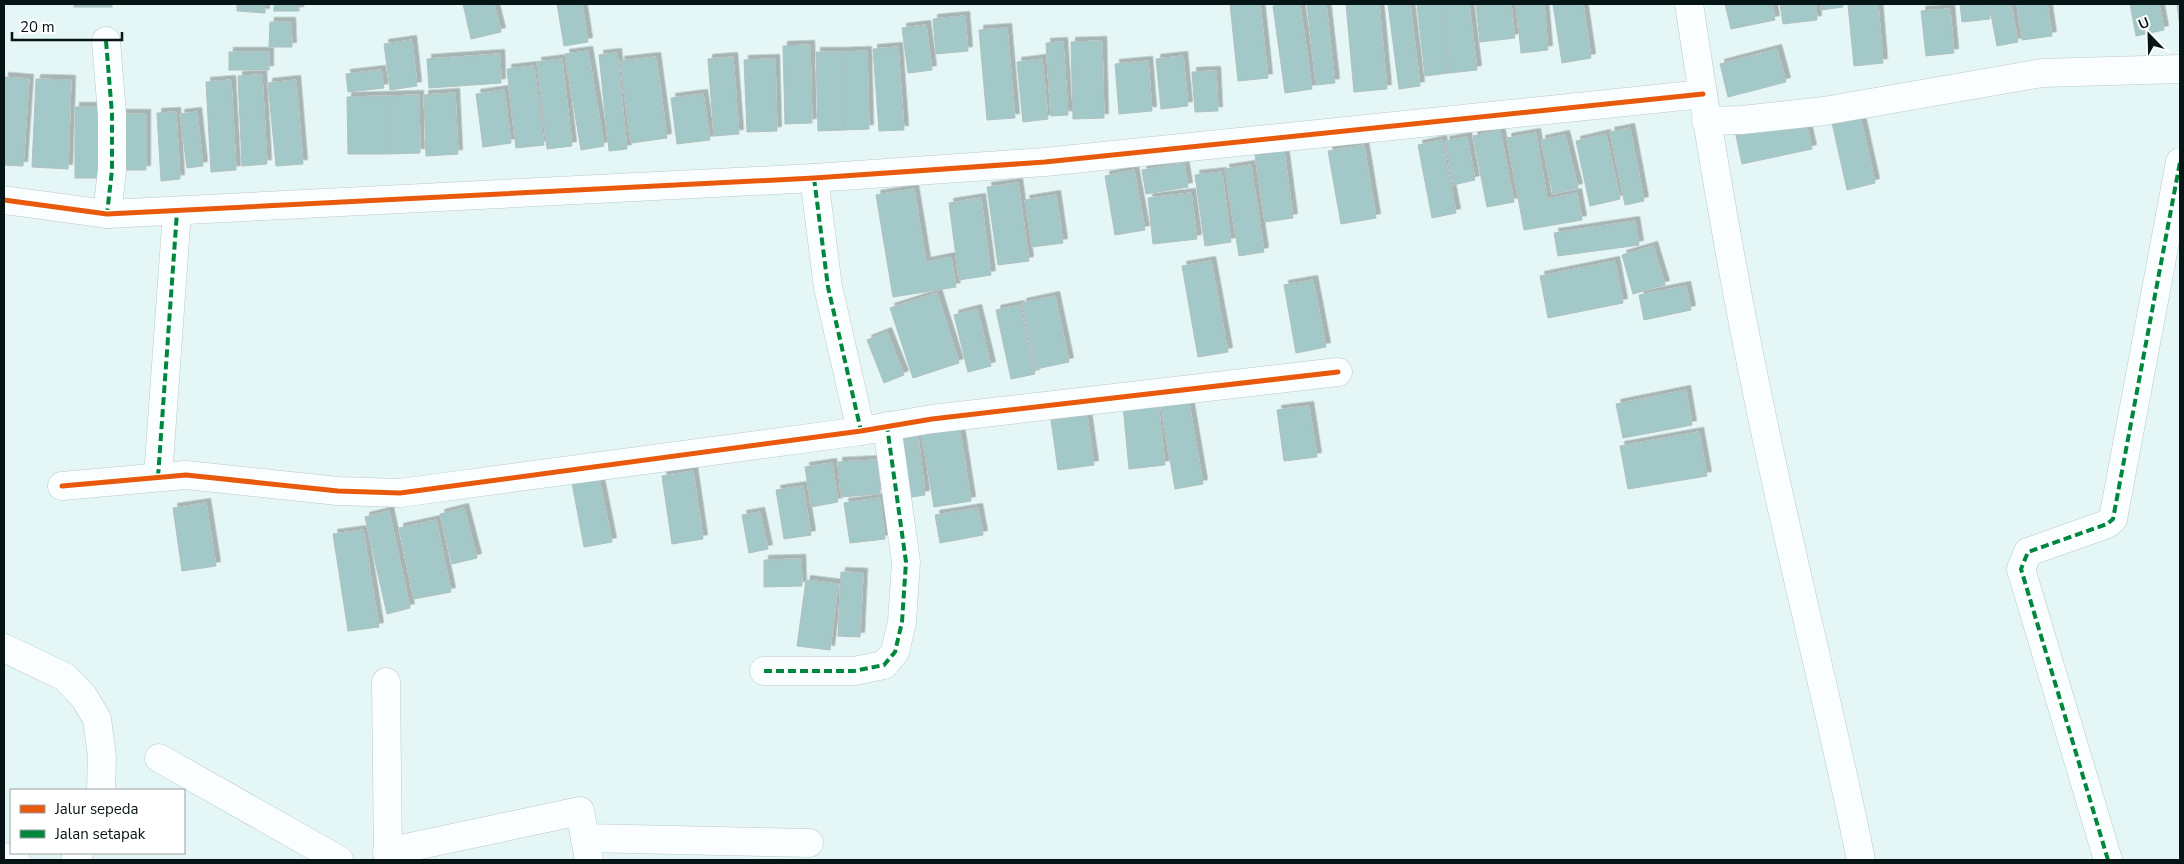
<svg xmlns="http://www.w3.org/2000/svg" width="2184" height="864" font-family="'Nunito Sans',sans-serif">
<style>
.building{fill:#a2c8c8;stroke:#b0c0bf;filter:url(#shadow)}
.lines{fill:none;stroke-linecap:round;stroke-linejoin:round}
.minor-casing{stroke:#bac9c9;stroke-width:29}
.minor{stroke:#fbfefe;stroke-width:28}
.quiet{stroke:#00873e;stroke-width:4;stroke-dasharray:8 4;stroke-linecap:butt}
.cycleway-casing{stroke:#fff;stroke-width:8}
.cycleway{stroke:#e8590c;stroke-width:5}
</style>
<defs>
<filter id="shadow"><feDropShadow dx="4.5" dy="-4.5" stdDeviation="0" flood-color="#0004"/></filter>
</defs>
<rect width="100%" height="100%" fill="#e4f6f5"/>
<!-- building -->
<g class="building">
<rect x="74" y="4" width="38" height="3"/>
<polygon points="237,4 265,4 265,13 237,11"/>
<rect x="274" y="4" width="25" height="7"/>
<polygon points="463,4 494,4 501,32 471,39"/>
<polygon points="557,4 582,4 588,42 564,46"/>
<polygon points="1230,4 1260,4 1268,78 1238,81"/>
<polygon points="1287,4 1300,4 1312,89 1285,93 1273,6"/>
<polygon points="1307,4 1326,4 1335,83 1316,85"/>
<polygon points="1346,4 1379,4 1387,89 1354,92"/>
<polygon points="1388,4 1410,4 1420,86 1399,89"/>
<polygon points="1417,4 1441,4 1449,73 1425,76"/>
<polygon points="1441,4 1469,4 1477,70 1449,73"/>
<polygon points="1476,4 1511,4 1515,38 1480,42"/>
<polygon points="1516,4 1544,4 1548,50 1521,53"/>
<polygon points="1553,4 1583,4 1591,58 1562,63"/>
<polygon points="1725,4 1772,4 1775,20 1731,29"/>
<polygon points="1780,4 1816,4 1817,20 1783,24"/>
<polygon points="1821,4 1843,4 1843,7 1821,10"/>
<polygon points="1878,4 1883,63 1854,66 1848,5"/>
<polygon points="1960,4 1988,4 1990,19 1962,22"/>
<polygon points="1989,4 2011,4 2018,42 1997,46"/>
<polygon points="2017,4 2047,4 2052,36 2022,40"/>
<polygon points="2130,4 2159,4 2164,30 2136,36"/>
<polygon points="2177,4 2180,4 2180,28"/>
<polygon points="1950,9 1954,53 1926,56 1921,11"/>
<polygon points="965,16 968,51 936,54 933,19"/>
<polygon points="270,22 291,22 292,47 269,47"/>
<polygon points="926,25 932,70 908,73 902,28"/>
<polygon points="1007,28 1015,118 987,120 979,30"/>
<polygon points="412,40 417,86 390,90 384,44"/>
<polygon points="1102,41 1104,118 1073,119 1071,42"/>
<polygon points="1063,42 1068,115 1051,116 1046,43"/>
<polygon points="810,45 812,123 785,124 783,46"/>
<polygon points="898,47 904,130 879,131 873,49"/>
<polygon points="1777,49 1786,82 1728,97 1720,64"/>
<polygon points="588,51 604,146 581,150 565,54"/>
<polygon points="867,51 869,129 844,130 842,52"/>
<rect x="229" y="52" width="40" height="18"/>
<polygon points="816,52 842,52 844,130 818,131"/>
<polygon points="617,53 627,149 609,151 599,55"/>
<polygon points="500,54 501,83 429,88 427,59"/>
<polygon points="1183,56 1188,106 1161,109 1156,59"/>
<polygon points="656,57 667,138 631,143 620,61"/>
<polygon points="733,57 739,134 714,136 708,59"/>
<polygon points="562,59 572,146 547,149 537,62"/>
<polygon points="775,59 777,131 747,132 744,60"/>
<polygon points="1042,59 1048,119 1023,122 1017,62"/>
<polygon points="1148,61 1152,111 1119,114 1115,64"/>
<polygon points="534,66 544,145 516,148 507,69"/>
<polygon points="381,70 384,88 348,92 346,74"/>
<polygon points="1216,71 1218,111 1195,112 1192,72"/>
<polygon points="262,75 267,164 242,166 238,76"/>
<polygon points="4,77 29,79 23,166 4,165"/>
<polygon points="36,79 71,80 68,169 32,167"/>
<polygon points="231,80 236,170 211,172 206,82"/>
<polygon points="296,80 303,164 276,166 268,83"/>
<polygon points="504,90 511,143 483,147 476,94"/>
<polygon points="455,93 458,154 426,156 424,95"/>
<polygon points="703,94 710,140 677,144 671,98"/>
<polygon points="419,95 420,153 386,154 385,96"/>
<polygon points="385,96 386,154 348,154 347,97"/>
<rect x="75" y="107" width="33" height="71"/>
<polygon points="1859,111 1875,183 1847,190 1831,118"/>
<polygon points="176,112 180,179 161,181 157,113"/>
<polygon points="197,112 203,166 187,168 180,114"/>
<polygon points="119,114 146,114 146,170 120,170"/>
<polygon points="1804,115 1812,149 1742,164 1735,131"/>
<polygon points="1630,128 1644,201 1625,205 1610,132"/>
<polygon points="1500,130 1514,202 1487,207 1473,136"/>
<polygon points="1536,133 1547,199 1577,193 1582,220 1524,230 1507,138"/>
<polygon points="1606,134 1620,199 1590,206 1576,141"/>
<polygon points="1565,135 1578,188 1553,194 1541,140"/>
<polygon points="1467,137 1475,180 1453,185 1445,141"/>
<polygon points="1442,140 1456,213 1432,218 1418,145"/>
<polygon points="1364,145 1376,218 1341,224 1328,151"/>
<polygon points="1284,151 1293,218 1265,222 1255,155"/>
<polygon points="1184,163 1188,187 1146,194 1142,170"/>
<polygon points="1251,165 1264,252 1239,256 1225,169"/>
<polygon points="1134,170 1145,230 1115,235 1105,176"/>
<polygon points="1222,172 1231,242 1205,246 1195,175"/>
<polygon points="1018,183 1029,261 998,265 987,187"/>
<polygon points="914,189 926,262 951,257 956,287 893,297 876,195"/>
<polygon points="1191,193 1197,239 1153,244 1148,198"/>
<polygon points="1056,195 1063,243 1032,247 1025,200"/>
<polygon points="981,198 991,275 959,280 949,203"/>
<polygon points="1635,221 1639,245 1558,256 1554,233"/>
<polygon points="1653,246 1665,285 1633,294 1622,255"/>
<polygon points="1211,261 1228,352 1198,357 1182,266"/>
<polygon points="1615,261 1623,303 1548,318 1540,276"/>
<polygon points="1313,280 1326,347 1296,353 1284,285"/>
<polygon points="1686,286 1691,310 1644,320 1639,295"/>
<polygon points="937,293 959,363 913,378 890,308"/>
<polygon points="1055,296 1069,362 1036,369 1022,303"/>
<polygon points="1020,305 1035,374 1011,379 996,310"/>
<polygon points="977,309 991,366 968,372 954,315"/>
<polygon points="887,332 904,375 884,383 867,340"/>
<polygon points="1686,390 1692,425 1623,438 1616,404"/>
<polygon points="1188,397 1203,484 1175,489 1160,402"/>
<polygon points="1158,402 1165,465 1129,469 1123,406"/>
<polygon points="1309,406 1317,457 1284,461 1277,410"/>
<polygon points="1087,415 1094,465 1058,470 1051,420"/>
<polygon points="959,424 971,501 934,507 921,430"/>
<polygon points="917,428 919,444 892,447 890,432"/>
<polygon points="1699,432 1707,476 1628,489 1620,446"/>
<polygon points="919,444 925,495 899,499 892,447"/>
<polygon points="878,460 880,494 841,497 838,462"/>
<polygon points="832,463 838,502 811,507 805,467"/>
<polygon points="693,471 703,539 672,544 662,476"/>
<polygon points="599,478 612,542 584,547 572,483"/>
<polygon points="803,486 811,535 784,539 776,490"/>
<polygon points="880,498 885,539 850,543 844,503"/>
<polygon points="206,503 216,566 182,571 173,508"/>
<polygon points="464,508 477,558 452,564 440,514"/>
<polygon points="978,508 983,535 940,543 935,515"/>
<polygon points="389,511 410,608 387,614 365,517"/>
<polygon points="760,512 768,549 749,553 742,515"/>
<polygon points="436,520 451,592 414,599 399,528"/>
<polygon points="363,530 379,627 348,631 333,534"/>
<polygon points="801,559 802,586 764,587 764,560"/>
<polygon points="841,572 863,573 860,637 838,636"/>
<polygon points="806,580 838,584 830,650 797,646"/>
</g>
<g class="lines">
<defs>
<g id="minor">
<path d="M1689,4c20,133 42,266 70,398 31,153 71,305 102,458"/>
<polyline points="106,41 112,114 112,170 107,214"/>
<polyline points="1706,121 1742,120 1824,111 2042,73 2180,69"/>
<polyline points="814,178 828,287 861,431"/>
<polyline points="4,200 107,214 814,178 1045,162 1703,94"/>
<polyline points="158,477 177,212"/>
<polyline points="62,486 186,475 338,491 400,493 861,431 932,419 1338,372"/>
<polyline points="4,648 65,677 84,697 97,719 102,757 101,790"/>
<polyline points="764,671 854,671 884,665 895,652 902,622 906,562 887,426"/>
<polyline points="386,682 388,860"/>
<polyline points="159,758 339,860"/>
<polyline points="585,838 809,843"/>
<polyline points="387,852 580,811 589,860"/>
<polyline points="4,857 16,860"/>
<polyline points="75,860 79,853"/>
<polyline points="2108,860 2021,569 2028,552 2107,524 2113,519 2180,162"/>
</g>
</defs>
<!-- minor casing -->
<use href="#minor" class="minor-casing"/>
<!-- minor -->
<use href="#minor" class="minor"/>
<!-- quiet -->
<g class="quiet">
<polyline points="106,41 112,114 112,170 107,214"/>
<polyline points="814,178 828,287 861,431"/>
<polyline points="158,477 177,212"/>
<polyline points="764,671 854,671 884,665 895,652 902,622 906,562 887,426"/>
<polyline points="2108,860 2021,569 2028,552 2107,524 2113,519 2180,162"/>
</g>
<defs>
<g id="cycleway">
<polyline points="4,200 107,214 814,178 1045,162 1703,94"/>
<polyline points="62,486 186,475 338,491 400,493 861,431 932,419 1338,372"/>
</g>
</defs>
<!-- cycleway casing -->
<use href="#cycleway" class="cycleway-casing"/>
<!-- cycleway -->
<use href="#cycleway" class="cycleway"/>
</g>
<!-- border -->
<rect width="2184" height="864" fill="none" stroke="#051414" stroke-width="10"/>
<!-- legend -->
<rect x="10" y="789" width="175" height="65" fill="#ffffff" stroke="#9ba1a1"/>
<rect x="20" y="805" width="25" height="8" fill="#e8590c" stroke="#9ba1a1"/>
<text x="55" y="814" font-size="15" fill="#051414">Jalur sepeda</text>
<rect x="20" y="830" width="25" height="8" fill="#00873e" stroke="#9ba1a1"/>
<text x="55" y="839" font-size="15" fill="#051414">Jalan setapak</text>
<!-- north arrow -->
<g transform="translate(2149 35) rotate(337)" stroke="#ffffff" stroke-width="4" paint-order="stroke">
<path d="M0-4L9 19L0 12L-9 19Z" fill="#051414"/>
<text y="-8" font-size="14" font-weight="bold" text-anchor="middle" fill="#051414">U</text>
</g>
<!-- scale -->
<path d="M12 32v8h110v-8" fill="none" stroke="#051414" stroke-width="2.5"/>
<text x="20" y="32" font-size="15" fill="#051414" stroke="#ffffff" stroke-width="4" paint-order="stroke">20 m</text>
</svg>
